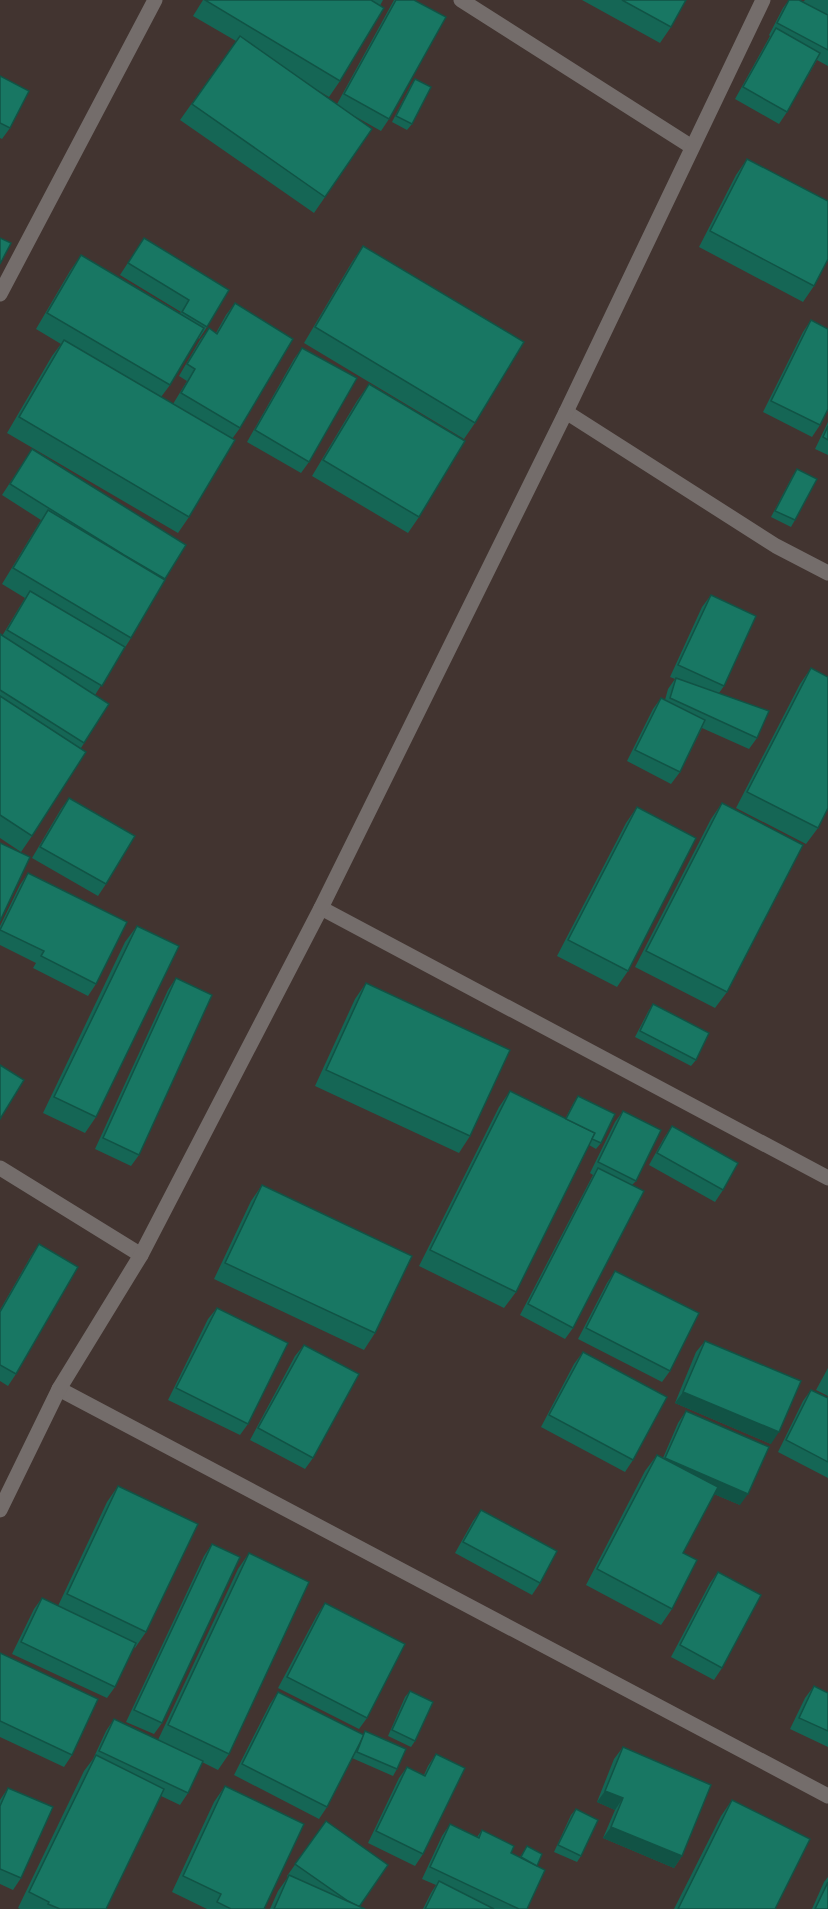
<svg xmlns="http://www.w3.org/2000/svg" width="828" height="1909" font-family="'Sofia Sans Condensed',sans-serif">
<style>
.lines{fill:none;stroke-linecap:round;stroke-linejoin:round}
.minor{stroke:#746d6b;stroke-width:15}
.wall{fill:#156655}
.shaded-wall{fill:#115345}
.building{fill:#187763;stroke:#115345;stroke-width:1.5}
</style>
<rect width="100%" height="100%" fill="#423430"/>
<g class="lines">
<!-- minor -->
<g class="minor">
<polyline points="461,0 692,147"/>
<polyline points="0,294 155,0"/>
<polyline points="566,412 776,546 828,573"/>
<polyline points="321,908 828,1178"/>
<polyline points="0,1168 141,1255"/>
<polyline points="59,1389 828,1796"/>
<polyline points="0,1510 59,1389 141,1255 321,908 566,412 763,0"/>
</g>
</g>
<!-- wall -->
<g class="wall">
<polygon points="203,0 383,0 340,81 329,97 314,88 337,104 394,0 414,0 389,119 381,131 349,113 372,129 314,213 180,120 236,41 193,16"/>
<polygon points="582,0 686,0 671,27 660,43"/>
<polygon points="789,0 799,0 803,2 805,0 828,0 828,66 817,60 787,112 779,124 735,99 770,36 769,35 783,8"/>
<polygon points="0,76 10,128 2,139 0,138"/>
<polygon points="415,79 412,124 407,130 392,122 411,85"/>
<polygon points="747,159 814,286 803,302 699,247 736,175"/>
<polygon points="144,238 207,327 199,339 198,338 170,385 161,397 173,404 187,381 179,376 200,340 209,328 216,333 226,315 235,303 240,428 232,439 189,517 178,533 7,433 52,356 61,344 36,329 70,271 81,255 180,313 181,312 120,275"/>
<polygon points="363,246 475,423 464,439 304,343 352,262"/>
<polygon points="811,320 820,425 812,437 763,412 803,332"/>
<polygon points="302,348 309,462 301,473 247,442 294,359"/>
<polygon points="369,384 419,517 408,533 312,476 357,401"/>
<polygon points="828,422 828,455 815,449"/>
<polygon points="32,449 165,579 131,638 95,695 109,704 81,748 32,836 21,852 0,838 0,634 2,636 25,598 2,584 41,520 2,495"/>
<polygon points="797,469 795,520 791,527 771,517 793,475"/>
<polygon points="711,595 724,686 719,693 757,738 749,749 702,728 680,772 671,784 627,761 653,709 661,698 665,700 668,689 675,679 670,677 702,607"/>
<polygon points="811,668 818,828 806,844 736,808 800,684"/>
<polygon points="69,798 106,884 98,896 32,858 61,809"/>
<polygon points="722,803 727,992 715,1008 635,967 711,819"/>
<polygon points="637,807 628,971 617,987 557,956 626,823"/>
<polygon points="28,873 96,984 88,996 33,968 36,963 0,945 0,926 20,885"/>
<polygon points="137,926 96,1117 85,1133 43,1113 125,942"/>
<polygon points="176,978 139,1155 131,1166 95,1149 168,990"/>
<polygon points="366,983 470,1136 459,1153 315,1086 355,999"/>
<polygon points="653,1004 696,1060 691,1066 635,1037 649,1010"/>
<polygon points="510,1091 565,1119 574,1102 578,1096 601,1143 596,1149 589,1145 516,1292 504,1308 419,1266 499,1107"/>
<polygon points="623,1111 636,1181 632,1185 573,1328 565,1339 520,1315 593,1175 590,1173 615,1122"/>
<polygon points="672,1126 723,1190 715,1202 649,1165 664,1138"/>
<polygon points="262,1185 375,1333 364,1350 214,1279 251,1201"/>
<polygon points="39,1244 16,1374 8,1386 0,1381 0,1310 31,1256"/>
<polygon points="615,1271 670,1371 662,1382 578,1339 607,1283"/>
<polygon points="217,1308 248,1424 240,1435 168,1400 208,1319"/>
<polygon points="705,1341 771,1444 675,1403 696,1352"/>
<polygon points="304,1345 313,1458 305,1469 250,1440 295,1356"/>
<polygon points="583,1352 633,1460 625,1472 541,1427 574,1364"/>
<polygon points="828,1368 828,1396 816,1390"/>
<polygon points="811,1390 828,1398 828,1478 778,1452 803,1401"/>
<polygon points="686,1411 740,1505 714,1494 683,1553 672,1609 661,1625 586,1585 645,1471 657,1455 663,1458 678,1423"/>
<polygon points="118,1486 146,1632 135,1648 134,1647 115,1687 107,1698 12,1654 34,1609 42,1598 58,1606 107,1502"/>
<polygon points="481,1510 540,1583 532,1595 455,1553 473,1521"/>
<polygon points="212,1544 162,1723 154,1734 126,1722 204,1556"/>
<polygon points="249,1553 229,1754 218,1770 202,1762 188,1793 180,1805 161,1796 106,1909 20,1909 18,1908 84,1771 93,1759 106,1731 114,1719 158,1740 238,1569"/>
<polygon points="718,1572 722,1668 714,1680 671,1657 710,1583"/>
<polygon points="325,1603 367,1718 359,1729 278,1688 317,1615"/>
<polygon points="0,1653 72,1755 64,1767 0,1737"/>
<polygon points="814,1686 828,1693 828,1747 790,1729 805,1698"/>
<polygon points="410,1691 415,1741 411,1747 388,1736 405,1697"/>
<polygon points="278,1692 363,1735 365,1731 397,1769 393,1776 352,1758 327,1807 319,1819 234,1775 270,1704"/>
<polygon points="623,1747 682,1856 674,1868 603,1838 615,1810 597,1802 614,1759"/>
<polygon points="436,1754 423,1854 415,1866 368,1843 399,1778 407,1767 424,1775 428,1766"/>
<polygon points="225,1786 264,1909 207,1909 172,1892 214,1802"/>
<polygon points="8,1788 21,1878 13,1890 0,1884 0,1800"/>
<polygon points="732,1800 775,1909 674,1909 721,1816"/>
<polygon points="576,1809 581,1856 577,1862 554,1852 571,1815"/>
<polygon points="326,1821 359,1907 365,1909 270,1909 278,1891 288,1877 287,1876"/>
<polygon points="450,1824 477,1837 482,1830 511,1853 520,1857 527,1846 537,1866 527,1909 423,1909 431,1893 436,1885 422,1879 442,1836"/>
<polygon points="828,1877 828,1909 812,1909 824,1882"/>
</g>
<!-- shaded-wall -->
<g class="shaded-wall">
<polygon points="683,1392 779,1432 771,1444 675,1403"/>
<polygon points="665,1458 748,1494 740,1505 657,1470"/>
<polygon points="605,1791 623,1798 615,1810 597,1802"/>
<polygon points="611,1827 682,1856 674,1868 603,1838"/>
</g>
<!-- building -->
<g class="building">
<polygon points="205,0 371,0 384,8 340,81"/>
<polygon points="396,0 414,0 446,17 389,119 344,94"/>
<polygon points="622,0 686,0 671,27"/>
<polygon points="789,0 799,0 828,15 828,50 777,23"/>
<polygon points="776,28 820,53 787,112 743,87"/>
<polygon points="240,36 372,129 325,197 192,104"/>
<polygon points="0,76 29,91 10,128 0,123"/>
<polygon points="415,79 431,87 412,124 396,116"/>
<polygon points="747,159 828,201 828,259 814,286 710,231"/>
<polygon points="0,238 11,243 0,264"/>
<polygon points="144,238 229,290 207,327 182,312 189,300 128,263"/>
<polygon points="363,246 524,342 475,423 315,327"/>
<polygon points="81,255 204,328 170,385 47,313"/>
<polygon points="235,303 293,339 240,428 181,393 195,369 187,364 209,328 217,334"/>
<polygon points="811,320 828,329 828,409 820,425 771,401"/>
<polygon points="64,340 235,440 189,517 19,417"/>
<polygon points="302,348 357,378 309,462 255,430"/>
<polygon points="369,384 465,441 419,517 323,460"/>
<polygon points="828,426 828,440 823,437"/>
<polygon points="32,449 186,545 165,579 124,555 10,484"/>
<polygon points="797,469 817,479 795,520 775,511"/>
<polygon points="48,510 165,580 131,638 13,568"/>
<polygon points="30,591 125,647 102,686 7,630"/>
<polygon points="711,595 756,616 724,686 678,665"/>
<polygon points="0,634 109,704 84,743 0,690"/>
<polygon points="811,668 828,677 828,808 818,828 747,792"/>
<polygon points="676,678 769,711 757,738 670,698"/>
<polygon points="0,696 86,752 32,836 0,815"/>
<polygon points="661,698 705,720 680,772 635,750"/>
<polygon points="69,798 135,836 106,884 40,847"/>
<polygon points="722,803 803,845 727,992 646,951"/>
<polygon points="637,807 696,838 628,971 568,940"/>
<polygon points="0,843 30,857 0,921"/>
<polygon points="28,873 127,922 96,984 41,956 44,951 0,930"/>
<polygon points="137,926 179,946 96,1117 54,1097"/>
<polygon points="176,978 212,995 139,1155 103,1138"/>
<polygon points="366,983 510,1050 470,1136 326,1070"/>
<polygon points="653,1004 709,1033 696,1060 640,1031"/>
<polygon points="0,1065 24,1080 0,1119"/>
<polygon points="510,1091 595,1133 516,1292 430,1250"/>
<polygon points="578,1096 615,1114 601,1143 592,1139 595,1133 566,1119"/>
<polygon points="623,1111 661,1130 636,1181 598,1162"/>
<polygon points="672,1126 738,1163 723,1190 657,1153"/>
<polygon points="598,1168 644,1191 573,1328 528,1304"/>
<polygon points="262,1185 412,1256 375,1333 225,1263"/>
<polygon points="39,1244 78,1267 16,1374 0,1365 0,1312"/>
<polygon points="615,1271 699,1313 670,1371 586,1328"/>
<polygon points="217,1308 288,1343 248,1424 176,1388"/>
<polygon points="705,1341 801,1381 779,1432 683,1392"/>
<polygon points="304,1345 359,1374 313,1458 258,1428"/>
<polygon points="583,1352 667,1397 633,1460 549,1415"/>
<polygon points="811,1390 828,1398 828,1462 786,1440"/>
<polygon points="686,1411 769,1447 748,1494 665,1458"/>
<polygon points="657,1455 718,1487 683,1553 697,1560 672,1609 597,1569"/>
<polygon points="118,1486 198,1524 146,1632 67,1594"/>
<polygon points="481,1510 557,1551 540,1583 463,1542"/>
<polygon points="212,1544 240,1557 162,1723 134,1710"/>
<polygon points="249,1553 309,1582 229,1754 168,1725"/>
<polygon points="718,1572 761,1595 722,1668 680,1645"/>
<polygon points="42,1598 136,1643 115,1687 21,1642"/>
<polygon points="325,1603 405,1644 367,1718 287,1677"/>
<polygon points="0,1653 98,1699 72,1755 0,1721"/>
<polygon points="814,1686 828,1693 828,1731 799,1718"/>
<polygon points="410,1691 433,1702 415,1741 392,1730"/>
<polygon points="278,1692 364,1735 327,1807 242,1764"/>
<polygon points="114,1719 203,1761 188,1793 99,1751"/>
<polygon points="365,1731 406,1749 397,1769 357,1752"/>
<polygon points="623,1747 711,1785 682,1856 611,1827 623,1798 605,1791"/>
<polygon points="436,1754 465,1768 423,1854 376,1831 407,1767 425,1776"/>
<polygon points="96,1755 164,1789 106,1909 60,1909 48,1904 49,1902 29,1892"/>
<polygon points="225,1786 304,1824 264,1909 231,1909 217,1902 221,1894 183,1876"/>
<polygon points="8,1788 53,1807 21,1878 0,1869 0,1806"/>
<polygon points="732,1800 810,1839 775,1909 678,1909"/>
<polygon points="576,1809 598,1820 581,1856 558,1845"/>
<polygon points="326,1821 388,1865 359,1907 348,1901 295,1864"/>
<polygon points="450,1824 479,1838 482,1830 514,1846 511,1853 545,1870 527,1909 519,1909 430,1867"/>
<polygon points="527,1846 542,1854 537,1866 521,1857"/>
<polygon points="289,1875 365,1909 274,1909"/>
<polygon points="439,1881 494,1909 425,1909"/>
<polygon points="828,1882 828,1909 815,1909"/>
</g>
</svg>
